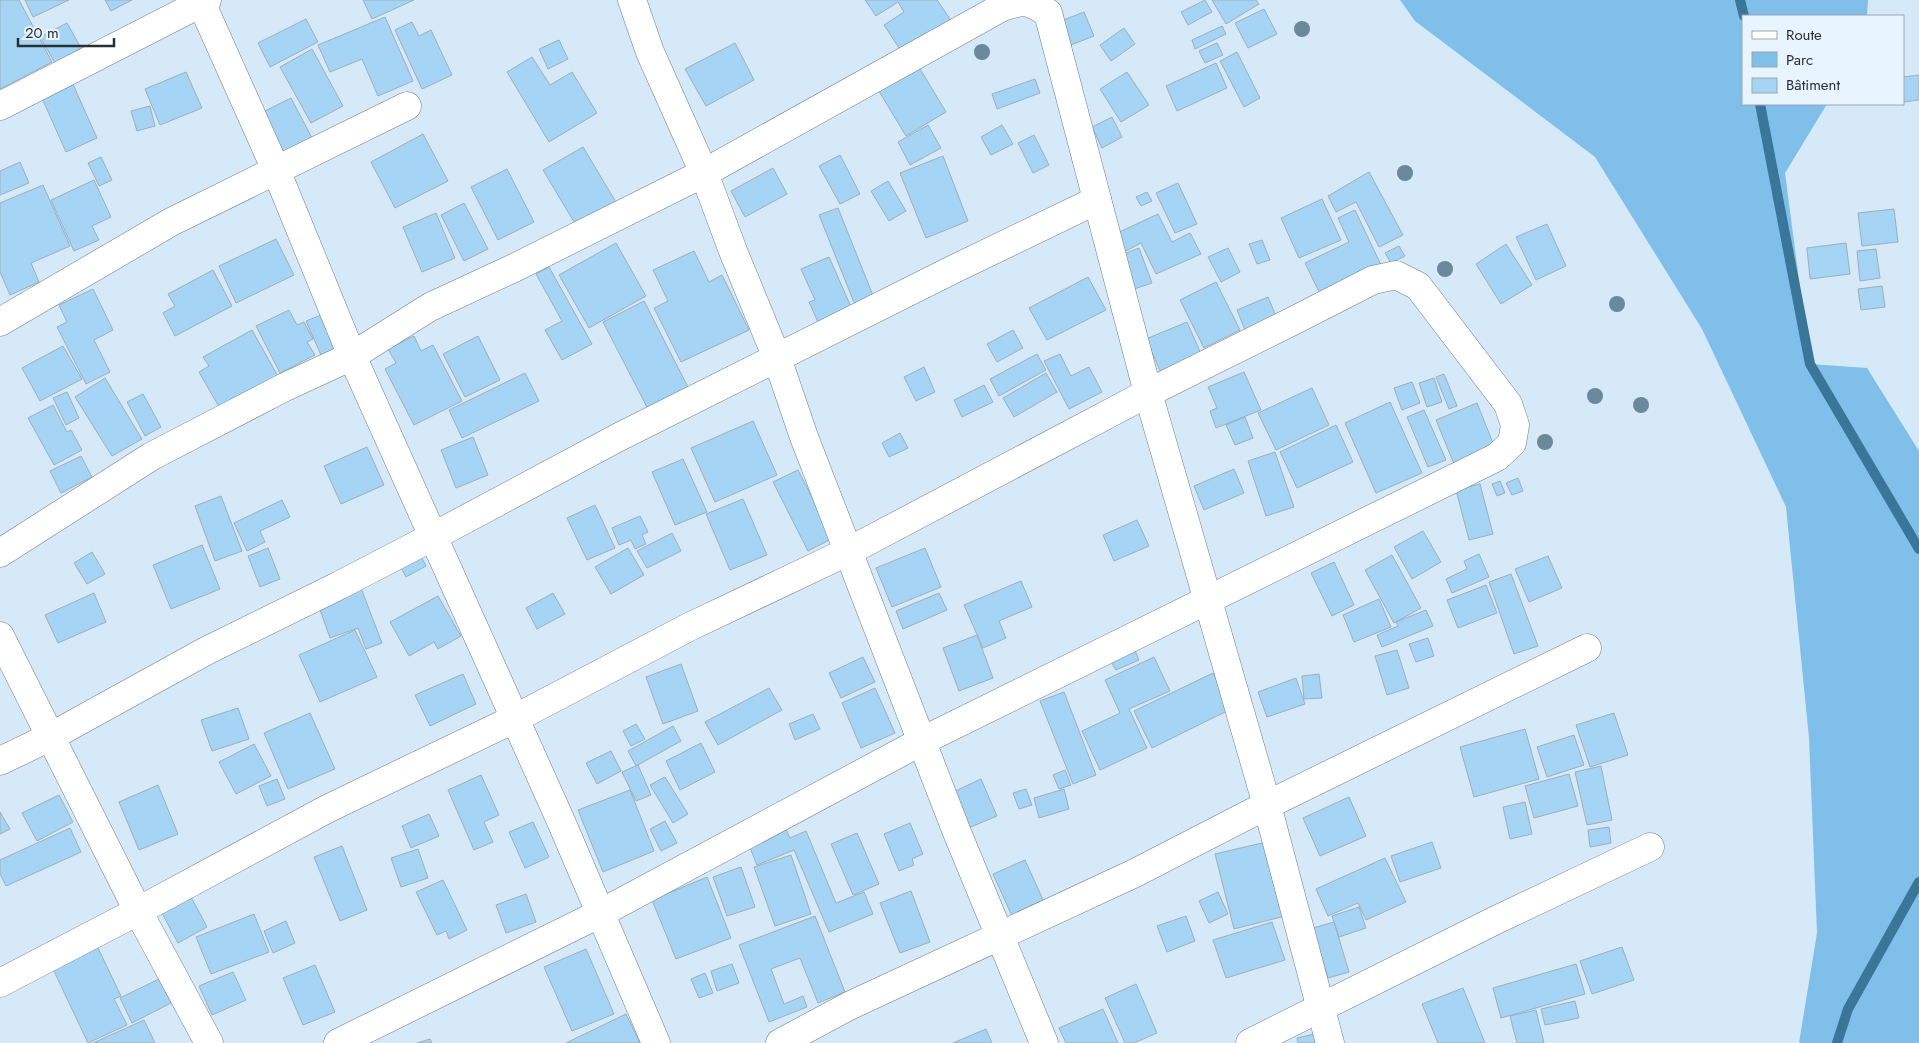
<svg xmlns="http://www.w3.org/2000/svg" width="1919" height="1043" font-family="Jost,sans-serif">
<style>
.green{fill:#80bfea}
.lines{fill:none;stroke-linecap:round;stroke-linejoin:round}
.stream{stroke:#3a759a;stroke-width:10}
.building{fill:#a6d4f4;stroke:#9cafbc}
.minor-casing{stroke:#6c7e8b;stroke-width:29}
.minor{stroke:#fff;stroke-width:28}
.tree{fill:#6c889b}
</style>
<rect width="100%" height="100%" fill="#d5e9f8"/>
<!-- green -->
<polygon class="green" points="1400,0 1868,0 1867,16 1743,16 1743,104 1827,104 1785,173 1810,364 1867,368 1919,451 1919,1043 1799,1043 1817,933 1809,738 1786,507 1702,329 1595,157 1415,21"/>
<g class="lines">
<!-- stream -->
<g class="stream">
<polyline points="1740,0 1744,16"/>
<polyline points="1760,104 1810,364 1919,549"/>
<polyline points="1837,1043 1848,1009 1919,882"/>
</g>
</g>
<!-- building -->
<g class="building">
<polygon points="0,0 19,0 52,62 0,89"/>
<polygon points="25,0 69,0 33,17"/>
<polygon points="105,0 132,0 111,11"/>
<polygon points="363,0 414,0 372,19"/>
<polygon points="865,0 937,0 952,22 903,54 884,25 904,12 898,2 876,16"/>
<polygon points="1205,0 1212,12 1188,25 1181,12"/>
<polygon points="1212,0 1256,0 1259,4 1226,24"/>
<polygon points="1264,9 1277,34 1248,48 1235,23"/>
<polygon points="1084,12 1094,36 1071,45 1061,21"/>
<polygon points="385,17 413,81 378,96 362,59 330,72 318,45"/>
<polygon points="306,19 318,42 270,67 258,43"/>
<polygon points="412,22 419,36 431,30 452,75 422,89 395,30"/>
<polygon points="67,23 81,48 55,63 40,37"/>
<polygon points="1222,26 1226,34 1195,49 1192,40"/>
<polygon points="1124,28 1135,44 1111,61 1100,45"/>
<polygon points="559,40 568,59 548,69 539,49"/>
<polygon points="735,43 754,80 706,106 685,69"/>
<polygon points="1217,43 1223,55 1205,63 1199,51"/>
<polygon points="312,49 343,106 311,123 280,67"/>
<polygon points="1237,52 1260,98 1244,107 1220,61"/>
<polygon points="532,57 550,85 572,72 597,113 549,142 507,72"/>
<polygon points="1216,63 1227,88 1177,111 1166,86"/>
<polygon points="917,64 946,112 906,136 877,88"/>
<polygon points="186,72 202,108 160,125 145,89"/>
<polygon points="1127,72 1149,105 1121,122 1100,89"/>
<polygon points="1919,75 1919,100 1903,102 1903,77"/>
<polygon points="1035,79 1040,93 997,109 992,94"/>
<polygon points="72,82 97,138 66,152 41,96"/>
<polygon points="291,98 312,138 284,153 263,112"/>
<polygon points="150,106 155,126 137,131 131,111"/>
<polygon points="1112,117 1122,137 1102,148 1092,127"/>
<polygon points="928,125 941,148 910,165 898,142"/>
<polygon points="1002,125 1013,144 991,155 981,137"/>
<polygon points="423,134 448,181 395,208 371,162"/>
<polygon points="1034,135 1049,165 1033,173 1018,143"/>
<polygon points="583,147 617,204 577,227 543,170"/>
<polygon points="840,155 860,194 840,204 819,166"/>
<polygon points="943,156 968,221 926,238 900,173"/>
<polygon points="101,157 112,180 99,186 88,163"/>
<polygon points="20,162 29,183 0,195 0,171"/>
<polygon points="773,168 787,194 745,217 731,191"/>
<polygon points="507,169 534,222 498,240 471,187"/>
<polygon points="1369,172 1403,235 1379,247 1356,202 1336,212 1328,196"/>
<polygon points="94,180 111,217 92,226 99,240 74,251 51,200"/>
<polygon points="888,181 906,211 889,221 871,191"/>
<polygon points="1178,183 1197,224 1175,233 1156,193"/>
<polygon points="43,185 70,246 31,263 39,282 10,295 0,272 0,203"/>
<polygon points="1147,192 1152,201 1141,206 1136,197"/>
<polygon points="1322,199 1341,240 1299,258 1281,218"/>
<polygon points="464,203 488,249 464,261 441,215"/>
<polygon points="838,208 874,298 855,305 819,215"/>
<polygon points="1894,209 1898,242 1862,246 1858,213"/>
<polygon points="1355,210 1382,267 1321,296 1305,263 1349,242 1338,218"/>
<polygon points="436,213 455,258 422,272 403,227"/>
<polygon points="1158,214 1172,242 1190,233 1201,254 1156,274 1141,243 1124,252 1115,234"/>
<polygon points="1547,224 1566,266 1536,280 1516,237"/>
<polygon points="276,239 294,275 236,303 219,266"/>
<polygon points="1262,240 1270,260 1257,264 1249,244"/>
<polygon points="616,243 646,296 589,328 559,275"/>
<polygon points="1846,243 1850,274 1810,279 1807,248"/>
<polygon points="1506,244 1532,285 1501,304 1476,264"/>
<polygon points="1399,246 1405,256 1391,263 1385,253"/>
<polygon points="1139,248 1152,283 1128,291 1116,257"/>
<polygon points="1228,248 1240,272 1221,282 1208,257"/>
<polygon points="1876,249 1880,278 1860,281 1857,251"/>
<polygon points="694,251 709,282 722,275 749,330 681,362 654,308 668,301 653,270"/>
<polygon points="829,257 852,309 818,322 809,302 815,300 801,269"/>
<polygon points="549,267 592,344 562,360 545,330 562,321 536,274"/>
<polygon points="213,270 232,306 175,336 163,313 175,306 168,294"/>
<polygon points="1088,277 1106,310 1047,340 1029,308"/>
<polygon points="1216,282 1240,330 1204,348 1180,300"/>
<polygon points="1882,286 1885,307 1861,310 1858,289"/>
<polygon points="93,289 113,330 94,340 110,372 86,384 57,327 67,322 59,305"/>
<polygon points="1268,297 1276,316 1245,330 1237,310"/>
<polygon points="644,301 690,391 649,411 603,322"/>
<polygon points="289,310 297,325 304,322 313,339 307,342 315,355 280,373 256,326"/>
<polygon points="321,315 336,349 321,355 306,321"/>
<polygon points="1187,322 1202,356 1162,375 1146,339"/>
<polygon points="252,330 280,380 222,412 199,372 209,366 203,357"/>
<polygon points="1013,330 1023,348 997,362 987,344"/>
<polygon points="414,336 421,351 433,345 462,401 414,425 385,369 396,363 388,349"/>
<polygon points="478,336 500,380 465,397 443,354"/>
<polygon points="63,346 82,379 40,401 22,368"/>
<polygon points="1037,354 1046,370 999,396 990,379"/>
<polygon points="1060,354 1071,376 1089,367 1102,392 1069,409 1044,361"/>
<polygon points="924,367 935,392 916,401 904,377"/>
<polygon points="1244,372 1261,410 1216,428 1210,411 1217,408 1208,387"/>
<polygon points="525,373 539,401 462,438 449,410"/>
<polygon points="1046,373 1057,392 1014,417 1003,398"/>
<polygon points="1444,374 1457,406 1449,409 1436,377"/>
<polygon points="105,378 142,439 112,456 75,397"/>
<polygon points="1434,378 1442,402 1427,407 1419,383"/>
<polygon points="1412,382 1420,403 1402,410 1394,388"/>
<polygon points="984,385 993,402 962,417 954,400"/>
<polygon points="1312,388 1329,425 1276,450 1258,413"/>
<polygon points="67,392 79,418 66,425 53,398"/>
<polygon points="143,394 161,427 145,436 127,402"/>
<polygon points="1390,402 1422,473 1376,493 1345,423"/>
<polygon points="1477,403 1495,448 1454,464 1436,420"/>
<polygon points="53,405 67,432 71,430 82,450 54,465 28,418"/>
<polygon points="1424,410 1446,460 1428,467 1407,417"/>
<polygon points="1245,417 1253,438 1235,445 1226,425"/>
<polygon points="753,421 777,475 715,502 691,448"/>
<polygon points="1336,425 1353,462 1297,488 1280,452"/>
<polygon points="900,433 908,448 889,457 882,443"/>
<polygon points="473,437 488,475 456,488 441,450"/>
<polygon points="367,447 384,485 341,504 324,466"/>
<polygon points="1275,452 1294,507 1266,516 1248,461"/>
<polygon points="81,456 92,477 61,493 50,471"/>
<polygon points="683,459 707,512 675,525 652,472"/>
<polygon points="1234,469 1244,493 1204,510 1194,486"/>
<polygon points="798,470 833,538 808,551 773,482"/>
<polygon points="1518,478 1523,491 1512,495 1506,483"/>
<polygon points="1500,481 1505,493 1497,496 1492,484"/>
<polygon points="1480,484 1493,534 1469,540 1456,490"/>
<polygon points="221,496 242,551 215,561 195,506"/>
<polygon points="743,499 767,555 730,570 706,514"/>
<polygon points="282,500 290,517 260,531 265,542 247,551 234,523"/>
<polygon points="595,505 615,548 587,560 567,518"/>
<polygon points="640,516 648,532 642,535 646,544 635,549 631,540 619,545 612,528"/>
<polygon points="1137,520 1149,546 1114,561 1103,535"/>
<polygon points="1423,531 1441,562 1412,579 1394,547"/>
<polygon points="672,533 681,551 647,568 637,551"/>
<polygon points="202,545 220,589 171,609 153,565"/>
<polygon points="268,548 280,579 260,587 248,556"/>
<polygon points="628,548 644,575 611,594 595,567"/>
<polygon points="925,548 941,587 892,607 876,568"/>
<polygon points="92,552 105,574 87,584 74,563"/>
<polygon points="420,554 426,566 406,577 399,564"/>
<polygon points="1479,554 1489,577 1452,593 1446,579 1467,569 1464,561"/>
<polygon points="1392,555 1421,608 1394,623 1365,570"/>
<polygon points="1548,556 1562,588 1529,602 1515,569"/>
<polygon points="1334,562 1354,605 1332,616 1311,573"/>
<polygon points="1511,574 1538,646 1514,654 1489,582"/>
<polygon points="1021,581 1032,607 999,621 1006,638 983,648 964,605"/>
<polygon points="1486,585 1497,613 1458,628 1447,600"/>
<polygon points="361,588 382,643 366,649 358,628 330,638 318,604"/>
<polygon points="94,593 106,622 58,643 45,615"/>
<polygon points="553,593 565,614 537,629 526,608"/>
<polygon points="939,593 947,610 903,629 896,611"/>
<polygon points="438,596 461,636 438,649 434,642 409,656 390,622"/>
<polygon points="1379,599 1391,627 1354,642 1343,615"/>
<polygon points="1426,610 1433,626 1382,647 1377,635 1398,626 1396,622"/>
<polygon points="355,630 377,677 320,702 299,655"/>
<polygon points="977,635 993,678 959,691 943,648"/>
<polygon points="1428,638 1434,656 1416,662 1409,644"/>
<polygon points="1134,648 1139,660 1116,670 1110,660"/>
<polygon points="1397,650 1409,688 1387,695 1375,656"/>
<polygon points="863,657 875,682 841,698 829,673"/>
<polygon points="1154,657 1170,691 1129,709 1147,748 1100,770 1082,731 1120,713 1105,680"/>
<polygon points="681,664 698,711 663,724 646,677"/>
<polygon points="1213,673 1231,709 1152,748 1134,711"/>
<polygon points="463,674 476,704 430,726 415,695"/>
<polygon points="1319,674 1322,698 1304,699 1302,676"/>
<polygon points="1296,678 1305,704 1267,717 1258,692"/>
<polygon points="769,688 782,710 718,745 705,722"/>
<polygon points="875,688 895,733 861,748 842,703"/>
<polygon points="1064,692 1096,775 1073,784 1040,701"/>
<polygon points="238,708 249,739 212,751 201,720"/>
<polygon points="310,713 335,769 288,789 264,733"/>
<polygon points="1614,713 1628,755 1590,767 1576,725"/>
<polygon points="813,714 820,729 795,740 789,724"/>
<polygon points="636,724 645,739 631,746 623,731"/>
<polygon points="673,726 681,741 636,766 628,751"/>
<polygon points="1525,729 1539,779 1474,797 1460,747"/>
<polygon points="1574,735 1584,765 1547,777 1537,747"/>
<polygon points="701,743 715,772 680,790 666,761"/>
<polygon points="254,744 271,776 236,794 219,762"/>
<polygon points="611,751 621,771 597,784 586,763"/>
<polygon points="638,765 651,795 636,801 622,772"/>
<polygon points="1601,766 1612,820 1587,825 1575,772"/>
<polygon points="1065,770 1071,785 1059,789 1053,775"/>
<polygon points="1569,774 1578,806 1534,818 1525,786"/>
<polygon points="481,775 499,815 484,822 493,842 474,850 448,790"/>
<polygon points="665,777 688,814 673,823 650,785"/>
<polygon points="277,779 285,799 267,806 259,786"/>
<polygon points="981,779 997,816 966,829 951,793"/>
<polygon points="158,785 178,834 139,850 119,802"/>
<polygon points="1026,789 1032,805 1019,809 1013,793"/>
<polygon points="1064,789 1069,809 1039,818 1034,798"/>
<polygon points="630,790 654,851 603,872 578,810"/>
<polygon points="59,795 73,822 37,841 22,813"/>
<polygon points="1349,797 1366,836 1320,856 1303,818"/>
<polygon points="1525,802 1532,834 1510,839 1503,807"/>
<polygon points="0,812 10,829 0,834"/>
<polygon points="429,814 439,836 411,848 402,826"/>
<polygon points="665,821 677,843 661,851 650,829"/>
<polygon points="533,822 549,857 525,868 509,832"/>
<polygon points="783,823 790,838 806,831 836,903 864,892 873,914 829,932 794,850 757,865 746,838"/>
<polygon points="910,823 923,854 912,859 914,865 899,871 884,834"/>
<polygon points="1609,827 1611,843 1590,847 1588,830"/>
<polygon points="70,828 81,852 6,886 0,874 0,860"/>
<polygon points="857,833 879,884 853,895 831,844"/>
<polygon points="1266,842 1285,916 1234,929 1215,854"/>
<polygon points="1432,842 1441,868 1400,882 1391,856"/>
<polygon points="342,846 367,910 340,921 314,857"/>
<polygon points="418,849 428,878 401,887 391,858"/>
<polygon points="791,855 811,914 775,926 754,867"/>
<polygon points="1385,858 1406,902 1366,920 1358,903 1328,916 1316,889"/>
<polygon points="1025,860 1044,902 1012,916 993,874"/>
<polygon points="741,867 755,907 727,916 713,877"/>
<polygon points="707,877 731,938 676,959 652,900"/>
<polygon points="443,880 467,930 449,939 446,931 437,935 416,892"/>
<polygon points="911,891 930,942 900,953 880,903"/>
<polygon points="1218,892 1228,914 1209,923 1199,901"/>
<polygon points="526,894 536,922 506,933 496,905"/>
<polygon points="191,897 207,927 178,943 162,913"/>
<polygon points="1359,907 1366,928 1339,937 1332,916"/>
<polygon points="254,914 269,952 211,974 196,937"/>
<polygon points="815,916 845,992 818,1003 800,958 771,969 784,1004 803,996 807,1007 769,1022 739,945"/>
<polygon points="1186,916 1195,941 1167,952 1157,926"/>
<polygon points="286,921 295,943 273,953 264,931"/>
<polygon points="1272,922 1285,960 1226,978 1213,940"/>
<polygon points="1334,922 1349,972 1328,978 1313,928"/>
<polygon points="1622,947 1634,980 1592,994 1580,961"/>
<polygon points="98,948 121,996 114,999 127,1025 88,1043 53,969"/>
<polygon points="586,949 614,1014 572,1031 544,967"/>
<polygon points="732,964 739,983 717,991 711,971"/>
<polygon points="1576,964 1585,994 1501,1018 1493,988"/>
<polygon points="315,965 335,1012 303,1025 283,978"/>
<polygon points="233,972 246,1000 212,1015 199,986"/>
<polygon points="705,973 713,993 699,998 691,979"/>
<polygon points="159,979 171,1003 132,1023 120,998"/>
<polygon points="1136,984 1157,1033 1134,1043 1125,1043 1105,998"/>
<polygon points="1463,988 1485,1043 1438,1043 1422,1004"/>
<polygon points="1575,1001 1579,1018 1545,1025 1541,1009"/>
<polygon points="1103,1009 1118,1043 1066,1043 1059,1028"/>
<polygon points="1536,1010 1544,1043 1517,1043 1510,1016"/>
<polygon points="626,1014 640,1043 566,1043"/>
<polygon points="144,1020 155,1043 93,1043"/>
<polygon points="986,1029 992,1043 953,1043"/>
<polygon points="1314,1034 1316,1043 1298,1043 1297,1038"/>
<polygon points="430,1039 432,1043 417,1043"/>
</g>
<g class="lines">
<defs>
<g id="minor">
<polyline points="200,0 276,170 352,356 560,819 656,1043"/>
<polyline points="632,0 650,52 704,173 733,251 777,358 804,437 956,830 1044,1043"/>
<polyline points="0,106 207,0"/>
<polyline points="0,322 171,222 407,106"/>
<path d="M0,553l152,-97 133,-69 67,-31 78,-49 84,-39 190,-95 298,-166c24,-7 26,-7 46,6l100,380 119,412 63,238"/>
<polyline points="0,636 138,911 209,1043"/>
<polyline points="0,761 50,737 206,651 338,586 434,536 619,437 952,270 1097,200"/>
<polyline points="0,983 138,911 327,809 514,719 689,627 849,551 1148,393 1291,322 1373,280 1396,275 1418,286 1508,404 1515,425 1512,443 1497,457 922,741 601,913 338,1043"/>
<polyline points="780,1043 849,1006 1135,873 1267,805 1587,648"/>
<polyline points="1250,1043 1496,920 1650,847"/>
</g>
</defs>
<!-- minor casing -->
<use href="#minor" class="minor-casing"/>
<!-- minor -->
<use href="#minor" class="minor"/>
</g>
<!-- trees -->
<g class="tree">
<circle cx="1302" cy="29" r="8"/>
<circle cx="982" cy="52" r="8"/>
<circle cx="1405" cy="173" r="8"/>
<circle cx="1445" cy="269" r="8"/>
<circle cx="1617" cy="304" r="8"/>
<circle cx="1595" cy="396" r="8"/>
<circle cx="1641" cy="405" r="8"/>
<circle cx="1545" cy="442" r="8"/>
</g>
<!-- legend -->
<rect x="1742" y="15" width="162" height="90" fill="#e9f5fe" stroke="#9ca6ae"/>
<rect x="1752" y="31" width="25" height="8" fill="#ffffff" stroke="#9ca6ae"/>
<text x="1786" y="40" font-size="15" fill="#283035">Route</text>
<rect x="1752" y="52" width="25" height="15" fill="#80bfea" stroke="#9ca6ae"/>
<text x="1786" y="65" font-size="15" fill="#283035">Parc</text>
<rect x="1752" y="78" width="25" height="15" fill="#a6d4f4" stroke="#9ca6ae"/>
<text x="1786" y="90" font-size="15" fill="#283035">Bâtiment</text>
<!-- scale -->
<path d="M18 38v8h96v-8" fill="none" stroke="#283035" stroke-width="2.5"/>
<text x="25" y="38" font-size="15" fill="#283035" stroke="#e9f5fe" stroke-width="4" paint-order="stroke">20 m</text>
</svg>
